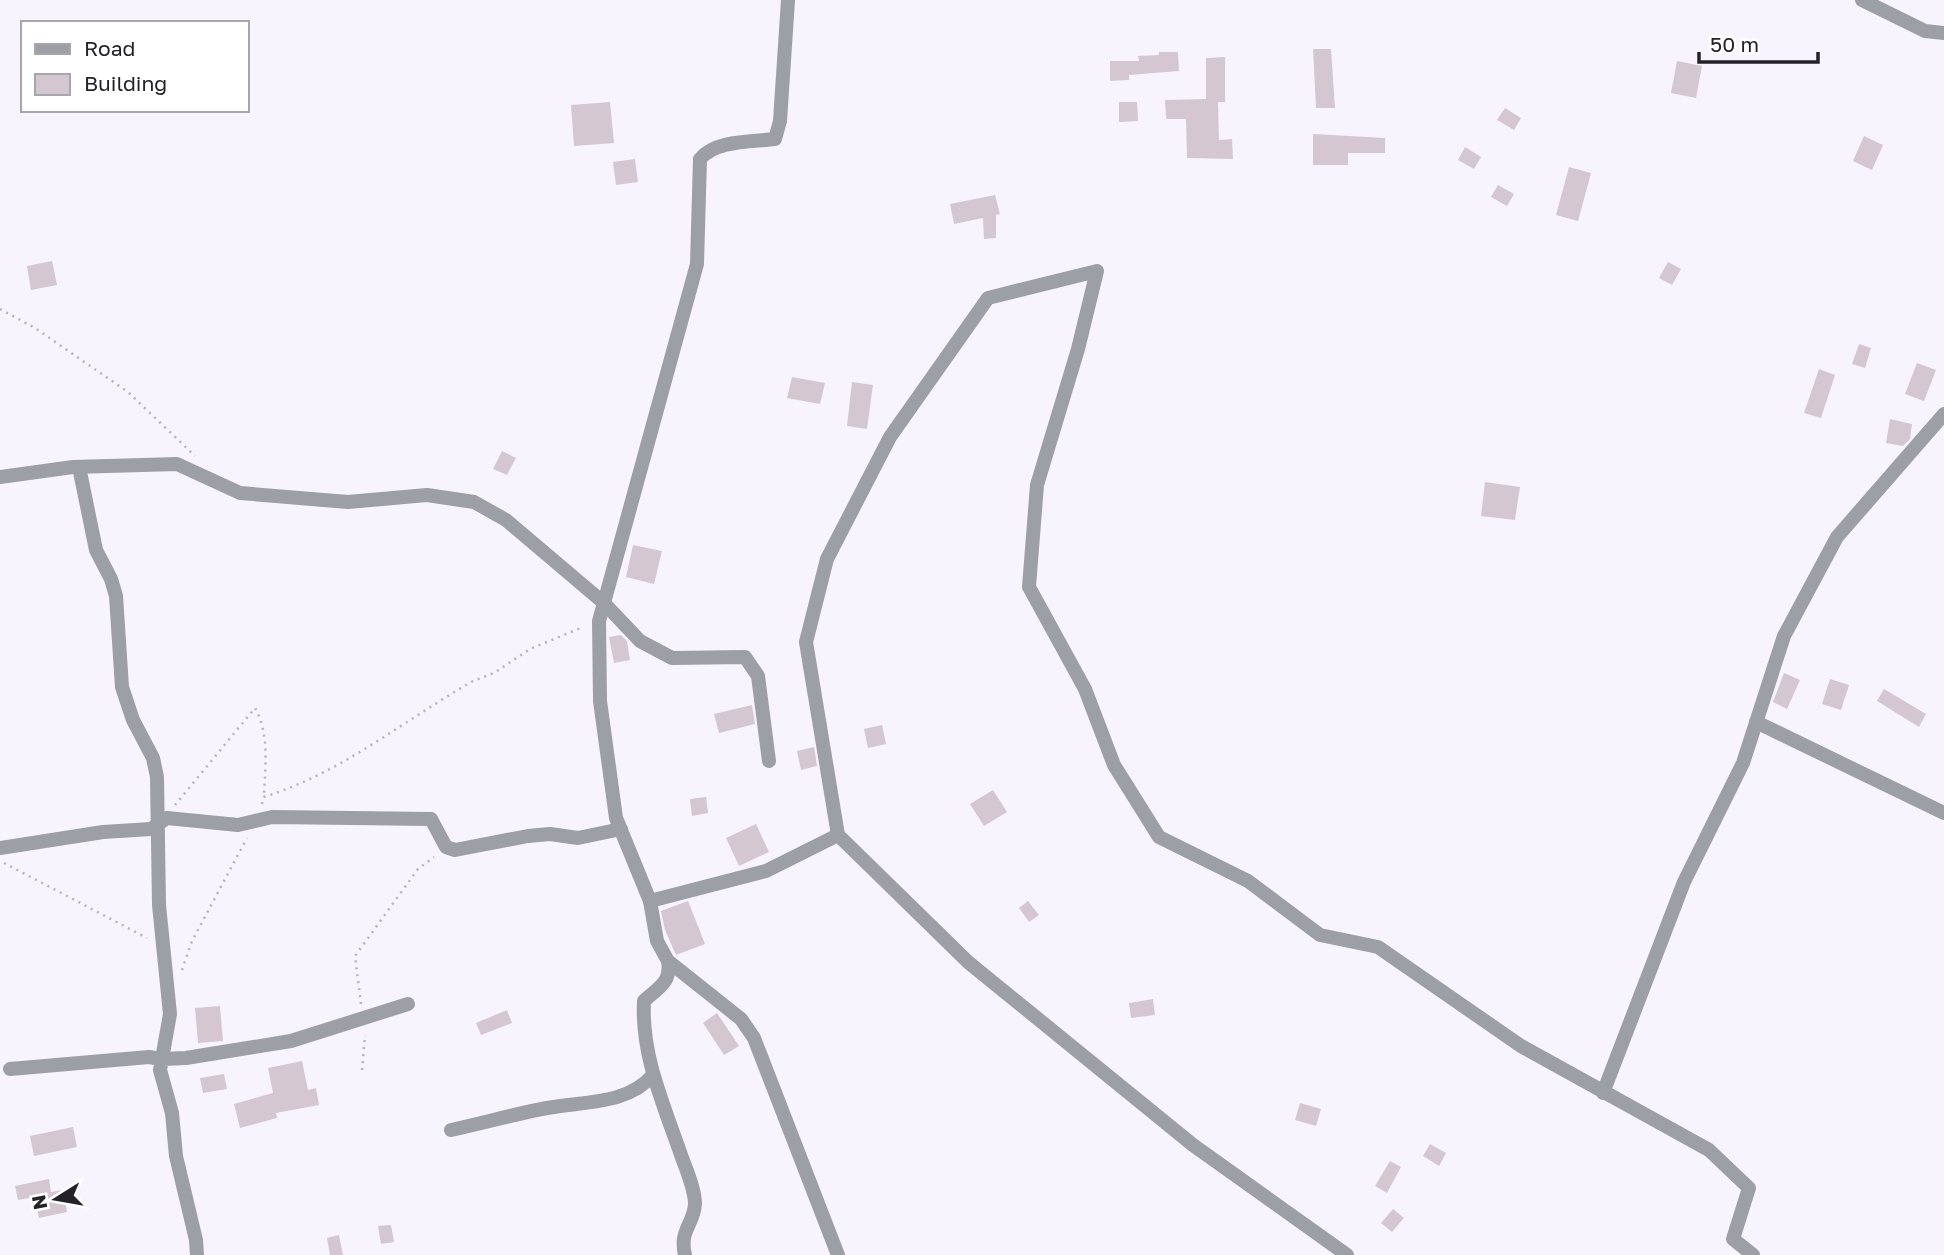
<svg xmlns="http://www.w3.org/2000/svg" width="1944" height="1255" font-family="'Golos Text',sans-serif">
<style>
.building{fill:#d5c7d2}
.lines{fill:none;stroke-linecap:round;stroke-linejoin:round}
.path{stroke:#b5b3bb;stroke-width:2.5;stroke-dasharray:2 5;stroke-linecap:butt}
.minor{stroke:#9c9fa5;stroke-width:14}
</style>
<rect width="100%" height="100%" fill="#f7f4fe"/>
<!-- building -->
<g class="building">
<polygon points="1313,49 1331,49 1335,108 1316,108"/>
<polygon points="1159,52 1178,52 1179,71 1129,75 1129,80 1110,81 1110,61 1139,61 1138,56 1159,55"/>
<polygon points="1225,57 1225,102 1218,102 1219,140 1232,139 1233,159 1187,158 1186,119 1166,119 1165,100 1206,99 1206,58"/>
<polygon points="1677,61 1702,66 1696,98 1671,93"/>
<polygon points="610,102 614,143 574,146 571,105"/>
<polygon points="1119,102 1137,102 1138,121 1119,122"/>
<polygon points="1505,108 1521,118 1514,130 1497,120"/>
<polygon points="1313,134 1385,138 1385,153 1348,153 1348,165 1313,165"/>
<polygon points="1864,136 1883,145 1872,170 1853,161"/>
<polygon points="1465,147 1481,157 1474,169 1458,160"/>
<polygon points="635,159 638,182 616,185 613,162"/>
<polygon points="1569,167 1591,173 1578,221 1556,215"/>
<polygon points="1498,185 1514,194 1507,206 1491,197"/>
<polygon points="995,195 1000,214 996,215 996,238 984,239 983,218 954,224 950,204"/>
<polygon points="52,261 57,285 31,290 27,266"/>
<polygon points="1668,262 1681,269 1672,285 1659,278"/>
<polygon points="1859,344 1871,348 1865,368 1852,364"/>
<polygon points="1917,363 1936,370 1924,401 1905,394"/>
<polygon points="1819,369 1835,375 1821,418 1804,413"/>
<polygon points="792,377 825,383 820,404 787,398"/>
<polygon points="852,382 873,385 867,429 847,426"/>
<polygon points="1890,419 1912,424 1910,439 1903,446 1886,443"/>
<polygon points="502,451 516,458 507,475 493,469"/>
<polygon points="1485,482 1520,487 1515,520 1481,516"/>
<polygon points="633,545 662,551 654,584 626,577"/>
<polygon points="621,635 627,641 630,660 614,663 609,637"/>
<polygon points="1784,673 1800,680 1787,709 1773,702"/>
<polygon points="1830,679 1849,685 1841,710 1822,704"/>
<polygon points="1884,689 1926,714 1919,727 1877,701"/>
<polygon points="752,705 755,724 719,733 714,714"/>
<polygon points="882,725 886,744 868,748 864,729"/>
<polygon points="814,747 817,766 801,770 797,751"/>
<polygon points="993,790 1007,812 984,826 970,804"/>
<polygon points="706,797 708,813 692,816 690,799"/>
<polygon points="756,824 769,852 739,866 726,838"/>
<polygon points="688,901 705,944 676,955 665,930 661,911"/>
<polygon points="1028,901 1039,915 1029,922 1019,908"/>
<polygon points="1153,999 1155,1015 1131,1018 1129,1003"/>
<polygon points="220,1006 223,1041 198,1043 195,1008"/>
<polygon points="507,1010 512,1023 481,1035 476,1023"/>
<polygon points="717,1013 739,1046 724,1055 703,1023"/>
<polygon points="302,1061 308,1090 316,1088 319,1105 276,1113 277,1118 240,1128 234,1104 273,1093 268,1068"/>
<polygon points="224,1074 227,1089 203,1093 200,1078"/>
<polygon points="1300,1103 1321,1109 1316,1126 1295,1120"/>
<polygon points="73,1127 77,1147 34,1156 30,1136"/>
<polygon points="1430,1144 1446,1153 1439,1166 1423,1156"/>
<polygon points="1390,1161 1401,1167 1387,1193 1375,1186"/>
<polygon points="49,1179 51,1192 63,1190 67,1212 39,1218 34,1197 18,1200 15,1186"/>
<polygon points="1393,1209 1404,1218 1392,1232 1381,1223"/>
<polygon points="391,1225 394,1242 381,1244 378,1226"/>
<polygon points="339,1235 343,1255 330,1255 327,1238"/>
</g>
<g class="lines">
<!-- path -->
<g class="path">
<polyline points="0,309 35,328 128,392 195,456"/>
<path d="M262,804l2,-7c77,-24 139,-76 209,-116l21,-8 36,-24 53,-22"/>
<path d="M175,805l80,-97c15,27 10,59 9,89"/>
<polyline points="4,863 147,938"/>
<polyline points="182,970 192,941 247,838"/>
<polyline points="361,1004 355,956 418,869 434,857"/>
<polyline points="362,1070 365,1035"/>
</g>
<!-- minor -->
<g class="minor">
<path d="M788,0l-8,121 -5,18c-24,3 -59,1 -75,20l-3,105 -98,357 1,80 16,117 34,83 7,40 11,20 73,58 13,19 84,217"/>
<polyline points="1862,0 1925,31 1944,33"/>
<polyline points="0,477 73,467 177,464 240,493 348,502 427,495 474,502 506,520 604,603 640,641 672,658 745,657 758,676 769,761"/>
<polyline points="1756,722 1944,813"/>
<polyline points="0,848 103,832 151,829 167,818 238,825 272,817 431,819 446,847 455,850 528,836 550,834 578,838 621,829"/>
<polyline points="650,901 766,871 838,835"/>
<path d="M668,961c4,21 -10,27 -24,40 -3,53 19,102 36,151 5,15 15,36 15,52 -1,20 -16,26 -10,51"/>
<polyline points="10,1069 149,1057 162,1059 170,1014 159,905 157,777 153,758 133,720 122,687 116,596 111,579 96,550 79,467"/>
<polyline points="1603,1093 1684,882 1743,763 1784,636 1837,537 1944,414"/>
<path d="M451,1130c32,-7 64,-16 96,-22 37,-7 80,-3 106,-33"/>
<polyline points="197,1255 196,1240 176,1156 172,1113 160,1070 162,1059 186,1058 291,1041 408,1004"/>
<polyline points="1347,1255 1193,1145 968,962 838,835 806,642 827,559 890,437 988,298 1097,271 1078,349 1037,485 1029,587 1085,689 1114,765 1159,837 1248,881 1320,935 1378,947 1521,1046 1709,1150 1749,1188 1733,1239 1753,1255"/>
</g>
</g>
<!-- legend -->
<rect x="21" y="21" width="228" height="91" fill="#ffffff" stroke="#a7a7a9" stroke-width="2"/>
<rect x="35" y="44" width="35" height="10" fill="#9c9fa5" stroke="#a7a7a9" stroke-width="2"/>
<text x="84" y="56" font-size="21" fill="#242228">Road</text>
<rect x="35" y="74" width="35" height="21" fill="#d5c7d2" stroke="#a7a7a9" stroke-width="2"/>
<text x="84" y="91" font-size="21" fill="#242228">Building</text>
<!-- north arrow -->
<g transform="translate(56 1199) rotate(259)" stroke="#ffffff" stroke-width="5" paint-order="stroke">
<path d="M0-5L12 26L0 18L-12 26Z" fill="#242228"/>
<text y="-10" font-size="19" font-weight="bold" text-anchor="middle" fill="#242228">N</text>
</g>
<!-- scale -->
<path d="M1699 52v10h119v-10" fill="none" stroke="#242228" stroke-width="3.5"/>
<text x="1710" y="52" font-size="21" fill="#242228" stroke="#ffffff" stroke-width="5" paint-order="stroke">50 m</text>
</svg>
